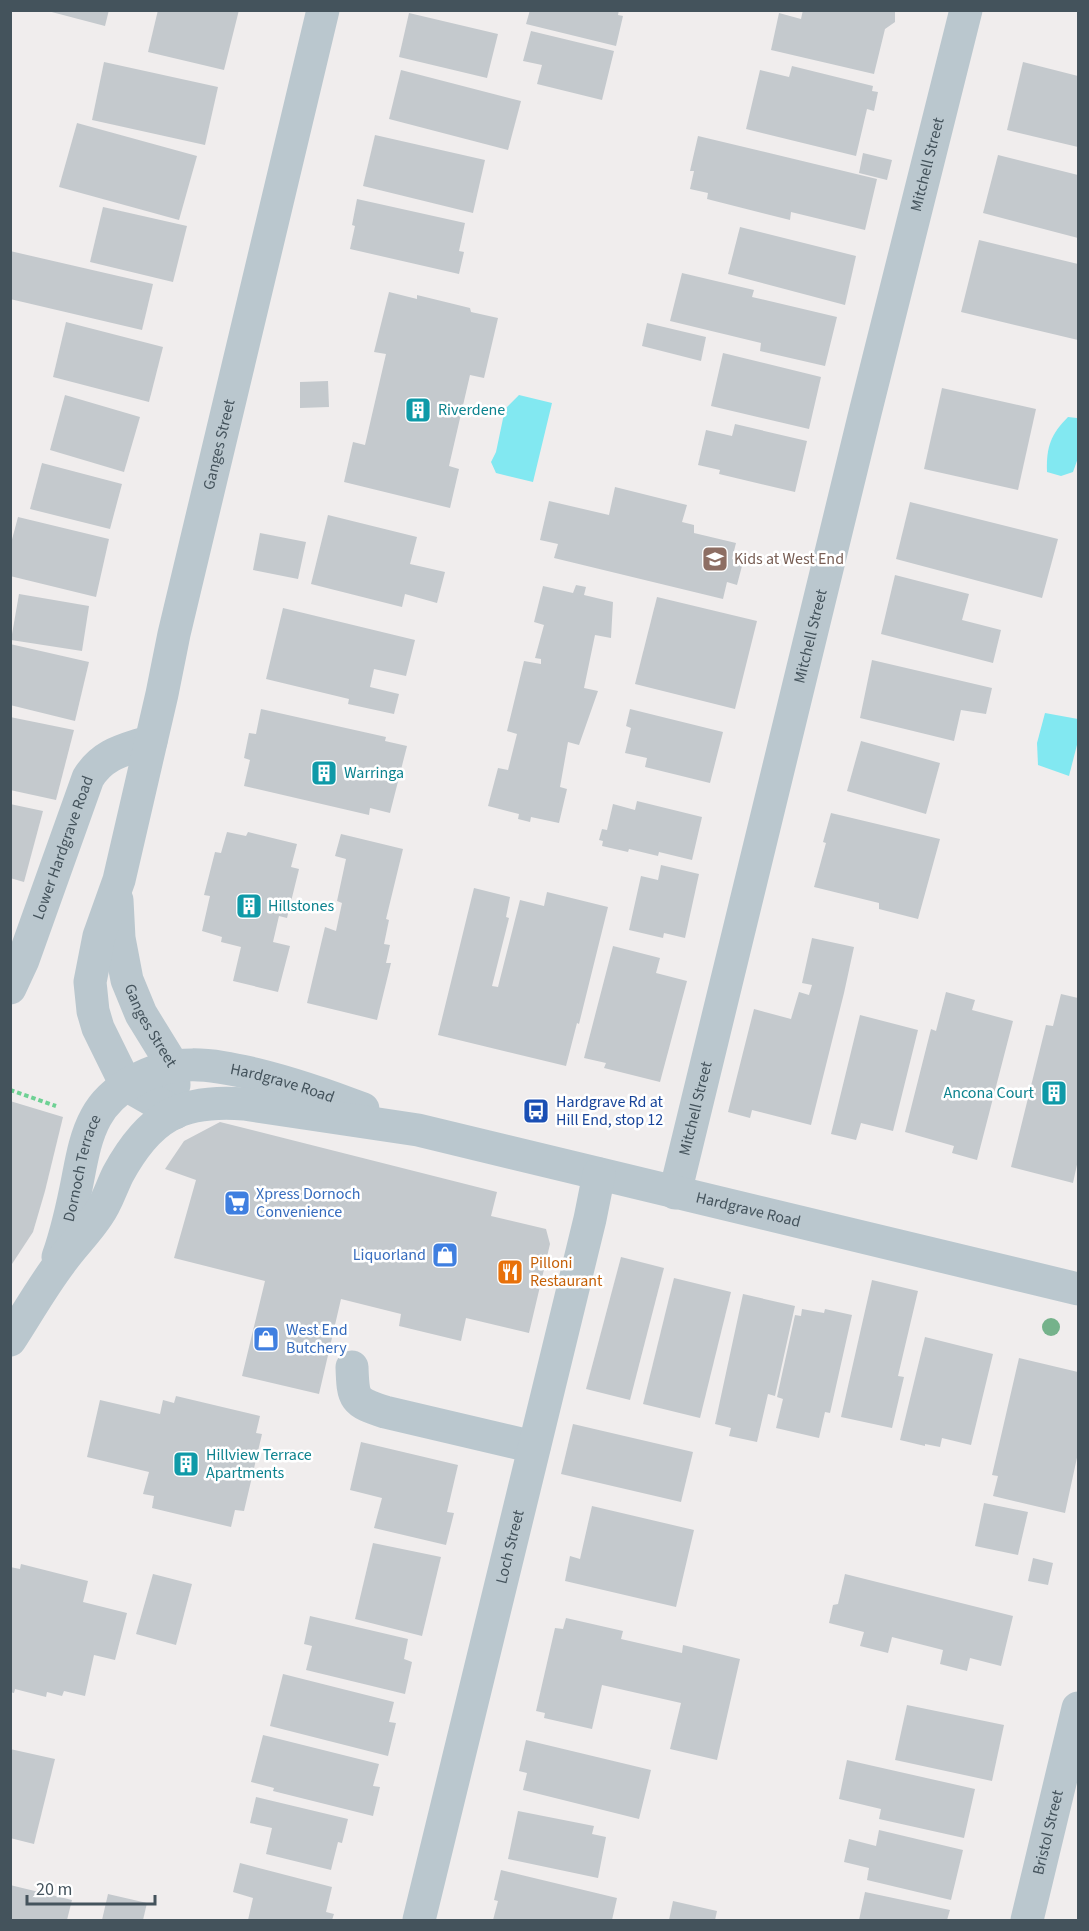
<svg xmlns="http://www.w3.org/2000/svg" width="1089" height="1931" font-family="'Source Sans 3',sans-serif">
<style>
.water{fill:#82e8f1}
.building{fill:#c4c9cd}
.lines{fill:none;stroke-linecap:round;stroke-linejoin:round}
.path{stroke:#6ed194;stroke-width:4;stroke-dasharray:4.5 3;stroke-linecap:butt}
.minor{stroke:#bac7ce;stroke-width:33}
.tree{fill:#75b28b}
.labels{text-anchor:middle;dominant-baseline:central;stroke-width:5;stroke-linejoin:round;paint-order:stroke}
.street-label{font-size:16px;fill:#44535c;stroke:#fff}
.culture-label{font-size:16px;fill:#0d838f;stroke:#fff;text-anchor:start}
.education-label{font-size:16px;fill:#785e54;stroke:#fff;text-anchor:start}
.transit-label{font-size:16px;fill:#164399;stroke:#fff;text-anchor:start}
.shop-label{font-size:16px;fill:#366cbe;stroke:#fff;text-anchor:start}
.food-label{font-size:16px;fill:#c56008;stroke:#fff;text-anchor:start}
</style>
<rect width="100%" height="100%" fill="#f0eded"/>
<!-- water -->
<g class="water">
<polygon points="519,395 552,403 533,482 496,473 491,462 496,452 505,409"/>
<path d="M1068,417l9,1 1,3v37l-5,14 -12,4 -14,-4c-1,-25 4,-38 21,-55z"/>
<polygon points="1045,713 1078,719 1078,741 1069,776 1038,765 1037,743"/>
</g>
<!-- building -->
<g class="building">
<polygon points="44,10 109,10 105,26"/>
<polygon points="158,10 239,10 224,70 148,52"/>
<polygon points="530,10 619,10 618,15 623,16 616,46 526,24"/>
<polygon points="803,10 895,10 895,22 885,29 874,74 771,50 779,13 801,19"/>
<polygon points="409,13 498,34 487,78 399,57"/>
<polygon points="531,31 614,51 602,100 537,84 542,65 523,61"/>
<polygon points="104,62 218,87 205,145 92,120"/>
<polygon points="1023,62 1078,76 1078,147 1007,130"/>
<polygon points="792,66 873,86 872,91 878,92 874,111 867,109 856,156 746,129 760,70 789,77"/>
<polygon points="401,70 521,101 508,150 389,119"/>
<polygon points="77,123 197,156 179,220 59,187"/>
<polygon points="375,135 485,160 473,213 363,186"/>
<polygon points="698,136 877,179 865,230 791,212 790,220 707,199 708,193 690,189 694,171 690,171"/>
<polygon points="863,153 892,160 887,180 859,173"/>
<polygon points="998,155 1078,175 1078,238 983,213"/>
<polygon points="357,199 465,223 459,251 464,252 459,274 350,249 355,226 352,225"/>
<polygon points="103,207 187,226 173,282 90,262"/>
<polygon points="740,227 856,256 845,305 728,274"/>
<polygon points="979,240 1078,264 1078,340 961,312"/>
<polygon points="10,251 153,284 142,330 10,299"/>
<polygon points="682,273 754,290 752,297 837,317 825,366 760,351 761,343 670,321"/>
<polygon points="389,292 417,299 417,295 470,308 471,312 498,318 484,378 470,375 449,466 459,469 450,508 344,482 353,442 365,445 386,354 374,352"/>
<polygon points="66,322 163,347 149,402 53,377"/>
<polygon points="647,323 706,337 701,361 642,346"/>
<polygon points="723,353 821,377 809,429 711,406"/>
<polygon points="328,381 329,407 300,408 300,382"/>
<polygon points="942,388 1036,409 1018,490 924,469"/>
<polygon points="65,395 140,417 124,472 50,450"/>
<polygon points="735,424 807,441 795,492 719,474 720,470 698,465 706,430 732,436"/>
<polygon points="42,463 122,484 110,529 30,509"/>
<polygon points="615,487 687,505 682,522 694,525 694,533 736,543 732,559 743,562 737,585 727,582 723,599 554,558 558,544 540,540 549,501 609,515"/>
<polygon points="910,502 1058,539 1042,598 896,559"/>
<polygon points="328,515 417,537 410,564 445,572 437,603 405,594 402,607 311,584"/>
<polygon points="18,517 109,539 96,597 10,576 10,547"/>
<polygon points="260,533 306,542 298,579 253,570"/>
<polygon points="895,575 969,594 962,620 1001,630 993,663 881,634"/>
<polygon points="576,585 586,587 584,595 613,602 611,638 595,635 584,688 598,691 579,745 568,742 560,787 567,789 559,823 531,817 530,822 518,819 519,814 488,806 498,768 508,770 517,734 507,731 524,661 541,664 541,659 535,658 544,625 534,622 543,586 573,593"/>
<polygon points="19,594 89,606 82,651 11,640"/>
<polygon points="657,597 757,621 735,709 635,684"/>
<polygon points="283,608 415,640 406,676 374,669 370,687 399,694 394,714 348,704 349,699 266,679"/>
<polygon points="10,644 89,662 75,721 10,705"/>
<polygon points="872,660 992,688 986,714 961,710 954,741 860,718"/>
<polygon points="261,709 386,737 385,741 407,746 390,813 370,808 369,815 244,786 250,760 244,758 249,733 256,734"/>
<polygon points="630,709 723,732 710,783 645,767 647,758 625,753 631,728 626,726"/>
<polygon points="10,717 74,730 56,800 10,790"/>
<polygon points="861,741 940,763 926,814 847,791"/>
<polygon points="637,801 702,817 692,860 659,852 658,856 629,849 628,852 602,846 603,841 599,840 602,829 607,830 613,804 635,810"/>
<polygon points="10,804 43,811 24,882 10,878"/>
<polygon points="831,813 940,839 918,919 879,909 879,903 814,887 826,843 823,842"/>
<polygon points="227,832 246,836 248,832 297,844 291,867 299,869 287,918 279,916 273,942 290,946 278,992 233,981 241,947 221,942 222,937 202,931 210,896 204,895 215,852 221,853"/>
<polygon points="341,834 403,849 386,919 389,920 384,944 390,945 386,963 391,963 377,1020 307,1003 325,927 336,931 342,903 337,901 346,859 335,856"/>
<polygon points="661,865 699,874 685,938 664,933 663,938 629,930 641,876 658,880"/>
<polygon points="474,888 510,897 506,917 509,918 492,986 498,987 520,900 544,906 547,892 608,907 579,1024 577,1023 566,1066 438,1035"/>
<polygon points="812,938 854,947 844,993 811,1125 752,1110 750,1118 728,1112 754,1009 791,1019 799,992 809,995 812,985 802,983"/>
<polygon points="613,946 660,958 656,973 687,981 660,1082 604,1068 606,1063 584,1058"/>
<polygon points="946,992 975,1000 972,1010 1013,1021 977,1160 952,1153 954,1146 905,1132 931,1029 936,1031"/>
<polygon points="1061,994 1078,998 1078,1160 1073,1183 1011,1167 1046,1025 1053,1026"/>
<polygon points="860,1015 918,1030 893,1131 861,1123 856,1140 831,1134"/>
<polygon points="10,1101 63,1117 45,1191 33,1232 10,1267"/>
<polygon points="220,1122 497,1192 491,1216 546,1229 550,1244 529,1333 466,1318 461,1341 399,1326 401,1314 341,1299 319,1394 242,1376 265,1281 174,1258 196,1180 165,1169 184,1141"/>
<polygon points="621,1257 664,1268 630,1400 586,1389"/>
<polygon points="674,1278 731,1292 700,1418 643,1404"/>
<polygon points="872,1280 918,1291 898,1376 904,1377 892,1428 841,1417"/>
<polygon points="743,1294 795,1306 775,1396 768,1394 757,1442 729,1436 731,1428 715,1424"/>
<polygon points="802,1309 824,1313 825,1309 852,1315 830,1413 825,1412 819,1438 776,1428 783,1399 777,1397 795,1315 801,1316"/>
<polygon points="925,1337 993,1354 971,1445 942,1438 940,1447 925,1444 925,1446 900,1440"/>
<polygon points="1019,1358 1078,1372 1078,1453 1065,1513 993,1496 998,1476 992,1475"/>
<polygon points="176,1396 260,1416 256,1433 262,1434 244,1511 235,1510 231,1527 152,1508 154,1496 143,1494 149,1472 87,1457 100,1400 160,1414 163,1400 174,1403"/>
<polygon points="573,1424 693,1452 681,1502 561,1474"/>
<polygon points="361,1442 458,1465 447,1512 454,1513 446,1545 374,1528 382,1498 350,1490"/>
<polygon points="984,1503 1028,1512 1018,1555 975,1546"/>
<polygon points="592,1506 694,1530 676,1607 565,1581 570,1556 580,1559"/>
<polygon points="373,1543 441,1557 422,1636 355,1619"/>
<polygon points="1033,1558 1053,1563 1048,1585 1028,1581"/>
<polygon points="21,1564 88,1581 83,1602 127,1613 115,1660 94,1655 85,1696 64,1691 62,1696 47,1692 46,1697 15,1689 14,1693 10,1692 10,1567 20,1569"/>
<polygon points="153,1574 192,1584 176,1645 136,1634"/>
<polygon points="845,1574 1013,1616 1001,1666 970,1658 967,1671 940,1664 943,1650 892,1637 888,1653 860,1646 864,1632 829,1623 833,1605 838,1604"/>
<polygon points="310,1616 408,1639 404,1659 412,1662 405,1694 306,1670 312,1646 304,1644"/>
<polygon points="566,1618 623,1631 621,1639 682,1653 683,1645 740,1659 717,1760 670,1749 681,1703 602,1685 592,1729 544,1718 545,1713 536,1711 555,1628 563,1629"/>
<polygon points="283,1674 394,1702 389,1722 396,1723 388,1756 270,1726"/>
<polygon points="907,1705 1004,1725 992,1781 895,1760"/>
<polygon points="263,1735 379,1764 373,1786 380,1787 373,1816 273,1791 274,1788 251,1782"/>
<polygon points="526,1740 651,1770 639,1819 523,1790 527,1773 519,1771"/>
<polygon points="10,1749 55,1759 34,1844 10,1838"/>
<polygon points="847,1760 975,1789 964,1838 879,1819 881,1809 839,1799"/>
<polygon points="256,1797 348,1819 342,1843 338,1842 331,1870 266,1854 272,1828 250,1823"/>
<polygon points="518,1811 594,1826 592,1834 606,1837 598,1878 508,1859"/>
<polygon points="879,1830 963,1850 951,1900 867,1880 869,1868 844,1862 849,1839 876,1846"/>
<polygon points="240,1863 332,1887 326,1912 334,1914 332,1920 248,1920 253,1898 233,1892"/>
<polygon points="501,1870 617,1898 612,1920 493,1920 498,1901 494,1900"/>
<polygon points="10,1885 72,1900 67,1920 10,1920"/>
<polygon points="865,1892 950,1910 947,1920 859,1920"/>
<polygon points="108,1894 147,1903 143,1920 102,1920"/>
<polygon points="673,1901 717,1911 715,1920 669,1920"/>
</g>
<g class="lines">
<!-- path -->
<polyline class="path" points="10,1090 56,1106"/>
<!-- minor -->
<g class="minor">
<path id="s1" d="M117,900l2,38 8,42 14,34 32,52 1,19"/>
<path id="s2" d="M10,988l13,-28 65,-182c15,-25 37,-28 63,-37"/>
<path id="s3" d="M175,1113l-49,-28 -28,-57 -5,-17 -3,-29 9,-46 20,-56 43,-186 12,-60 149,-624"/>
<path id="s4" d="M675,1193l190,-780 101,-403"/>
<path id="s5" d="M58,1257c9,-26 15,-53 20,-79 4,-21 8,-43 18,-61 8,-15 22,-27 36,-35 42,-25 78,-18 123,-8 37,9 72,21 108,35"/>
<path id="s6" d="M10,1340c17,-26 32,-53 51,-78 11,-16 26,-30 37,-47 9,-12 13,-27 20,-41 31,-57 62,-75 126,-70l174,26 660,159"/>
<path d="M352,1367c1,33 2,35 33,45l149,35"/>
<path id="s7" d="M419,1920l171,-701 9,-45"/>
<path id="s8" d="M1027,1920l51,-212"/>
</g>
</g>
<!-- trees -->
<circle class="tree" cx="1051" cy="1327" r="9"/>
<!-- icons -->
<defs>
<symbol id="building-square" viewBox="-11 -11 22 22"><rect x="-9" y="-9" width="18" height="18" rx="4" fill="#0f9aa8" stroke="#fff"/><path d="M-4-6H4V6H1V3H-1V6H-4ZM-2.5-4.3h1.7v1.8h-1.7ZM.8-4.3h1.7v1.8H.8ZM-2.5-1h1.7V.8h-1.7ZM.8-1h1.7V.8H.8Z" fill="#fff"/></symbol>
<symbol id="school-square" viewBox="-11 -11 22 22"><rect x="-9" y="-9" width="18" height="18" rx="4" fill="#8d6e63" stroke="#fff"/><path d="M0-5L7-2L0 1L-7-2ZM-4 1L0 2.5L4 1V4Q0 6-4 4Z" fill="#fff"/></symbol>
<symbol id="bus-square" viewBox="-11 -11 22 22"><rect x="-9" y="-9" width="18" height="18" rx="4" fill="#1a4fb4" stroke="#fff"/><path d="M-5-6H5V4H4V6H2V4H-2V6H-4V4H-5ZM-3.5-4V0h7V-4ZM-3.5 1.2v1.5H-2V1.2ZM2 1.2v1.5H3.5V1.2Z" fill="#fff"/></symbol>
<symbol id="supermarket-square" viewBox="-11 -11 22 22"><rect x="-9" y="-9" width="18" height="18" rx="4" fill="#3f7fe0" stroke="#fff"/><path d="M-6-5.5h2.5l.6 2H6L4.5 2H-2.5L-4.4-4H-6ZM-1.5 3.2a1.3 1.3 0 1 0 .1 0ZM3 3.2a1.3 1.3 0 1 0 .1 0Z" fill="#fff"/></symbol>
<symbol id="shop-square" viewBox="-11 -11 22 22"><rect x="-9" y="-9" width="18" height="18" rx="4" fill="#3f7fe0" stroke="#fff"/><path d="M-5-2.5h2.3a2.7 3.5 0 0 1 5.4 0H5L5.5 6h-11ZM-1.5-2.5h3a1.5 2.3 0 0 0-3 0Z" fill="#fff"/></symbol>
<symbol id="restaurant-square" viewBox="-11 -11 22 22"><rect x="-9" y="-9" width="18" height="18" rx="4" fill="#e8710a" stroke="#fff"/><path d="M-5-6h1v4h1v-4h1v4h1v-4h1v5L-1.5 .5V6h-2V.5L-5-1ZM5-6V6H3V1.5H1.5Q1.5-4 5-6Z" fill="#fff"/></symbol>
</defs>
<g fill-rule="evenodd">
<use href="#building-square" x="403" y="395" width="30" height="30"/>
<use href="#school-square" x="700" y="544" width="30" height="30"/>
<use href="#building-square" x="309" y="758" width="30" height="30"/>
<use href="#building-square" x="234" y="891" width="30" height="30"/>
<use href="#building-square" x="1039" y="1078" width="30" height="30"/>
<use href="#bus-square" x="521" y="1096" width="30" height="30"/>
<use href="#supermarket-square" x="222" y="1188" width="30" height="30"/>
<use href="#shop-square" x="430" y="1240" width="30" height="30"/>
<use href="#restaurant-square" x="495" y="1257" width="30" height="30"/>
<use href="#shop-square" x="251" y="1324" width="30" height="30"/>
<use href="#building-square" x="171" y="1449" width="30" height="30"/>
</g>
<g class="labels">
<!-- street labels -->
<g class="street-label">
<text stroke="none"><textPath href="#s4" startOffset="1059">Mitchell Street</textPath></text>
<text stroke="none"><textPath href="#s3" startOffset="720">Ganges Street</textPath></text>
<text stroke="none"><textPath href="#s4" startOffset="573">Mitchell Street</textPath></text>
<text stroke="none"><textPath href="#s2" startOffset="150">Lower Hardgrave Road</textPath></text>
<text stroke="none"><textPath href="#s1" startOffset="132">Ganges Street</textPath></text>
<text stroke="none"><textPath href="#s5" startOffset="352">Hardgrave Road</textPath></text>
<text stroke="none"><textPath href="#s4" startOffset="87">Mitchell Street</textPath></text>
<text stroke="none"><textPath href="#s5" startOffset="92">Dornoch Terrace</textPath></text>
<text stroke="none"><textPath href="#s6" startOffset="870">Hardgrave Road</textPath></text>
<text stroke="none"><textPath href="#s7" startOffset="384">Loch Street</textPath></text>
<text stroke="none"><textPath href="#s8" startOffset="90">Bristol Street</textPath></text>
</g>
<!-- culture labels -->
<g class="culture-label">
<text x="438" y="410">Riverdene</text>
<text x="344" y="773">Warringa</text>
<text x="268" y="906">Hillstones</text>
<text x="1034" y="1093" text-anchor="end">Ancona Court</text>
<text x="206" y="1455">Hillview Terrace<tspan x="206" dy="18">Apartments</tspan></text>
</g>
<!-- education labels -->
<g class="education-label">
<text x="734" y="559">Kids at West End</text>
</g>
<!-- transit labels -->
<g class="transit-label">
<text x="556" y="1102">Hardgrave Rd at<tspan x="556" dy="18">Hill End, stop 12</tspan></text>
</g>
<!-- shop labels -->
<g class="shop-label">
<text x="256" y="1194">Xpress Dornoch<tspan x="256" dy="18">Convenience</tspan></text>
<text x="426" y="1255" text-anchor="end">Liquorland</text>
<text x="286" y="1330">West End<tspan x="286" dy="18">Butchery</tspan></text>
</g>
<!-- food labels -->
<g class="food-label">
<text x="530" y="1263">Pilloni<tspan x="530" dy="18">Restaurant</tspan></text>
</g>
</g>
<!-- border -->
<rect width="1089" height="1931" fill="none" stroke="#44535c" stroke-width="24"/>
<!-- scale -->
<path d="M27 1895v9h128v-9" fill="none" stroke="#44535c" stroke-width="3"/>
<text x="36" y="1895" font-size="18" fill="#44535c" stroke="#ffffff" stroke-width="4.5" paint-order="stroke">20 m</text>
</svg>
